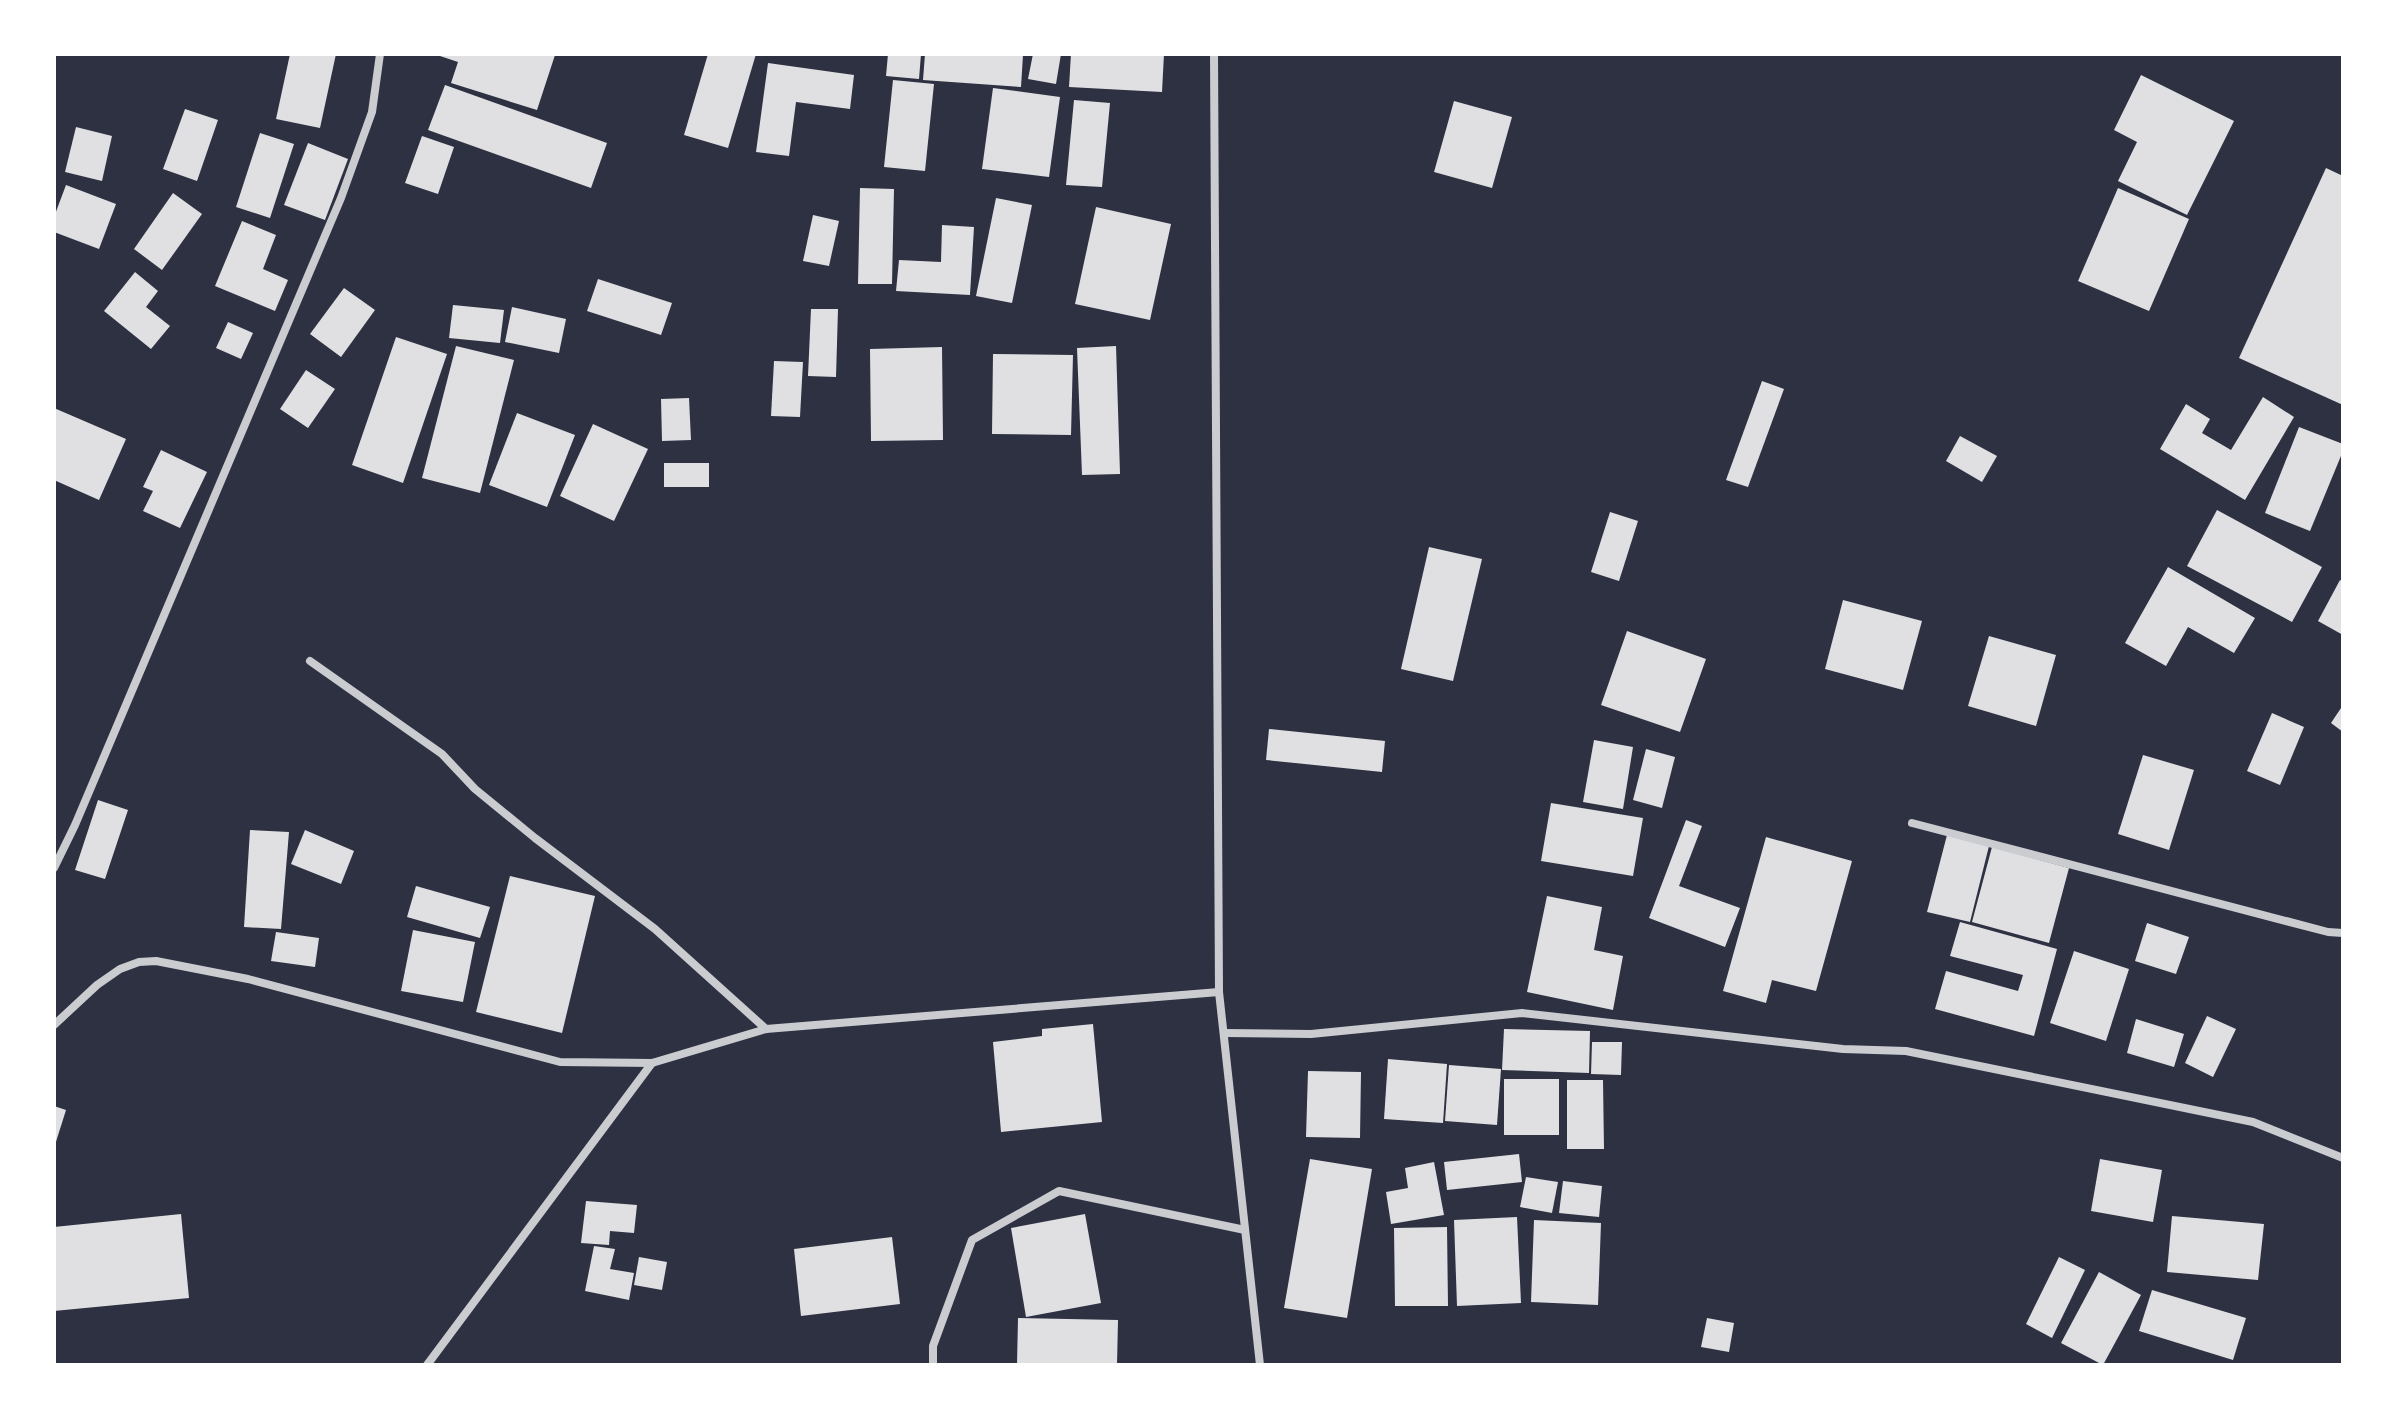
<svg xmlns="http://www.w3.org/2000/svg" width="2397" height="1419" font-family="'Roboto Serif',serif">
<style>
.building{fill:#e0e0e3}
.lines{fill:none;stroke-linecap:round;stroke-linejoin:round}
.minor{stroke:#caccd0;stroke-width:8}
</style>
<rect width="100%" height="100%" fill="#2d3142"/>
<!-- building -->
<g class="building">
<polygon points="290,54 336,54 320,128 276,119"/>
<polygon points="434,54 551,54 555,55 537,110 451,83 458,62"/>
<polygon points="708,54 756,54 728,148 684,135"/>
<polygon points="888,54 921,54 919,79 886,76"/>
<polygon points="925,54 1023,55 1021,87 923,80"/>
<polygon points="1033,54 1061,54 1056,84 1028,79"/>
<polygon points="1071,54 1164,54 1162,92 1069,87"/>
<polygon points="768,63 854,75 850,109 796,102 789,156 756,152"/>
<polygon points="2141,75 2234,121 2187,215 2118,181 2137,142 2114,130"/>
<polygon points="893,80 934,84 925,171 884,167"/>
<polygon points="445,85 607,143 591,188 428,130"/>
<polygon points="993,88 1060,97 1049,177 982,169"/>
<polygon points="1074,100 1110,103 1102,187 1066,185"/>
<polygon points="1454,101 1512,117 1492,188 1434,172"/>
<polygon points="185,109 218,120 197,181 163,169"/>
<polygon points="76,127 112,136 102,181 65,172"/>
<polygon points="260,133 294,144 270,218 236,207"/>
<polygon points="422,136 454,147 438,194 405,183"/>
<polygon points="308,143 348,159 325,220 284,205"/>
<polygon points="2326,168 2343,176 2343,405 2239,358"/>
<polygon points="66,185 116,204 99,249 54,232 54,217"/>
<polygon points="860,188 894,189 892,284 858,284"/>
<polygon points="2118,188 2189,219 2149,311 2078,281"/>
<polygon points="173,193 202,214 162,270 134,249"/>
<polygon points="996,198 1032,205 1012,303 976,296"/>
<polygon points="1096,207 1171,224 1150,320 1075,304"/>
<polygon points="813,215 839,221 829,266 803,261"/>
<polygon points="242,221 276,235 263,269 288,280 275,311 215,286"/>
<polygon points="942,225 974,227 970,295 896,291 899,260 941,262"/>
<polygon points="135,272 158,291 146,307 170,326 151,349 104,311"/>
<polygon points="598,279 672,303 661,335 587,311"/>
<polygon points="344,288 375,310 341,357 310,334"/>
<polygon points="453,305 504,310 500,343 449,338"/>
<polygon points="512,307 566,319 559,353 505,342"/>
<polygon points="811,309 838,309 836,377 808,376"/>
<polygon points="228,322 253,333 241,359 216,348"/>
<polygon points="396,337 447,354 403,483 352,465"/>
<polygon points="456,346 514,360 480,493 422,478"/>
<polygon points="1116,346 1120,474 1082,475 1077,348"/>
<polygon points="942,347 943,440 871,441 870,349"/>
<polygon points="993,354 1073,355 1071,435 992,434"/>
<polygon points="774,361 803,362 800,417 771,416"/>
<polygon points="306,370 335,389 308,428 280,409"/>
<polygon points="1762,381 1784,389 1748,487 1726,480"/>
<polygon points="2263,397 2294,417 2245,500 2160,449 2186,404 2210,419 2202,433 2231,450"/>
<polygon points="689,398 691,440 662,441 661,399"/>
<polygon points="54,408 126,439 99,500 54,480"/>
<polygon points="517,413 575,435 547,507 489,485"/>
<polygon points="593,424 648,449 614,521 560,496"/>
<polygon points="2299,427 2343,444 2343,451 2310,531 2265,513"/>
<polygon points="1960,436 1997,456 1982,482 1946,461"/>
<polygon points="161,450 207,472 180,528 143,511 153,491 143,487"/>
<rect x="664" y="463" width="45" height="24"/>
<polygon points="2217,510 2322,567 2292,622 2187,566"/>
<polygon points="1610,512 1638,521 1619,581 1591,572"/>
<polygon points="1429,547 1482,559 1453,681 1401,669"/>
<polygon points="2168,567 2255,618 2234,653 2188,627 2166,666 2125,643"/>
<polygon points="2340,580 2343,582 2343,635 2318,621"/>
<polygon points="1843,600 1922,621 1903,690 1825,669"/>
<polygon points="1627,631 1706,659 1680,732 1601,705"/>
<polygon points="1989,636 2056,655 2036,726 1968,706"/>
<polygon points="2343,705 2343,732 2331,723"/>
<polygon points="2272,713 2304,727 2280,785 2247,771"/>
<polygon points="1269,729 1385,741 1382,772 1266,760"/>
<polygon points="1594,740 1633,747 1623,809 1583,802"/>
<polygon points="1646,749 1675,757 1662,808 1633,800"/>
<polygon points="2143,755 2194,770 2169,850 2118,834"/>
<polygon points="98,800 128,810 105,879 75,870"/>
<polygon points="1551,803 1643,818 1633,876 1541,861"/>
<polygon points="1686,820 1702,826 1679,886 1740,908 1725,947 1649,918"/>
<polygon points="250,830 289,832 281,929 244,927"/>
<polygon points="305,830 354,851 341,884 291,864"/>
<polygon points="1947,835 1989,846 1970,922 1927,912"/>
<polygon points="1766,837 1852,861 1816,991 1772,980 1766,1003 1723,991"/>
<polygon points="1992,847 2069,868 2049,943 1972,922"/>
<polygon points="510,876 595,896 562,1033 476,1012"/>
<polygon points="416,886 490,907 480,938 407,917"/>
<polygon points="1547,896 1602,907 1594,950 1623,956 1613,1010 1527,992"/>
<polygon points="1960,922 2057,949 2034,1036 1935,1009 1946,971 2018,991 2023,975 1950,956"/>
<polygon points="2147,923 2189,937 2176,974 2135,961"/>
<polygon points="413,930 475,942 463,1002 401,991"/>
<polygon points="276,932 319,938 315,967 271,961"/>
<polygon points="2074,951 2129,969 2106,1041 2050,1023"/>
<polygon points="2207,1016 2236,1029 2213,1077 2185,1063"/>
<polygon points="2136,1019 2184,1034 2174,1067 2127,1053"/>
<polygon points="1093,1024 1102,1122 1001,1132 993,1042 1042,1036 1042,1029"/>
<polygon points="1504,1029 1590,1031 1589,1073 1502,1070"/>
<polygon points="1592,1042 1622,1042 1621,1075 1591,1074"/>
<polygon points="1388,1059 1447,1064 1443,1123 1384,1119"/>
<polygon points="1449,1065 1501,1069 1497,1125 1445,1121"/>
<polygon points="1308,1071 1361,1072 1360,1138 1306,1137"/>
<rect x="1504" y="1079" width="55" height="56"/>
<polygon points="1567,1080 1603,1080 1604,1149 1567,1149"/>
<polygon points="54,1106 66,1110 55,1145 54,1145"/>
<polygon points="1519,1154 1522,1182 1447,1190 1444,1162"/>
<polygon points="1310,1159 1372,1169 1347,1318 1284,1308"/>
<polygon points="2100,1159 2162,1170 2153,1222 2091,1211"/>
<polygon points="1434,1162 1444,1215 1391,1224 1386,1192 1408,1188 1405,1168"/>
<polygon points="1526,1177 1558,1182 1552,1213 1520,1207"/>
<polygon points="1563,1181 1602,1186 1599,1217 1559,1213"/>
<polygon points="586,1201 637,1205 634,1233 610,1231 609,1245 581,1243"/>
<polygon points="181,1214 189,1298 54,1311 54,1227"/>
<polygon points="1085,1214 1101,1303 1026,1317 1011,1228"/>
<polygon points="2172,1216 2264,1224 2258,1280 2167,1272"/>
<polygon points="1517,1217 1521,1303 1457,1306 1454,1220"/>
<polygon points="1534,1220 1601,1223 1598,1305 1531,1302"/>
<polygon points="1447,1227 1448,1306 1395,1306 1394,1228"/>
<polygon points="892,1237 900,1304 801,1316 794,1249"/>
<polygon points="594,1246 615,1249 610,1269 634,1273 629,1300 585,1291"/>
<polygon points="639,1257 667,1262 662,1290 634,1285"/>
<polygon points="2059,1257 2085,1270 2052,1338 2026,1324"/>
<polygon points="2099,1272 2141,1295 2103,1365 2061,1343"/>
<polygon points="2152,1290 2246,1318 2233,1360 2139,1331"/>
<polygon points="1018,1318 1118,1320 1117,1365 1017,1365"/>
<polygon points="1707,1318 1734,1323 1729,1352 1701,1347"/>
</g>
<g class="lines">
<!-- minor -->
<g class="minor">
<polyline points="1214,54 1219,992 1260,1365"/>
<polyline points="310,661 442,754 475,789 535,838 655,929 766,1029"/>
<polyline points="1912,823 2328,932 2343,933"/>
<polyline points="54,868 75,825 341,198 372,112 380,54"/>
<polyline points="54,1025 97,985 120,969 139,962 156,961 248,979 560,1062 652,1063 766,1029 1219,992"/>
<polyline points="1224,1033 1311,1034 1522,1013 1843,1049 1906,1051 2253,1122 2343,1158"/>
<polyline points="427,1365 652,1063"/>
<polyline points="933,1365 933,1346 972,1240 1059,1191 1245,1230"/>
</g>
</g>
<!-- border -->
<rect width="2397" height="1419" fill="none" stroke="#ffffff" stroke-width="112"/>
</svg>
